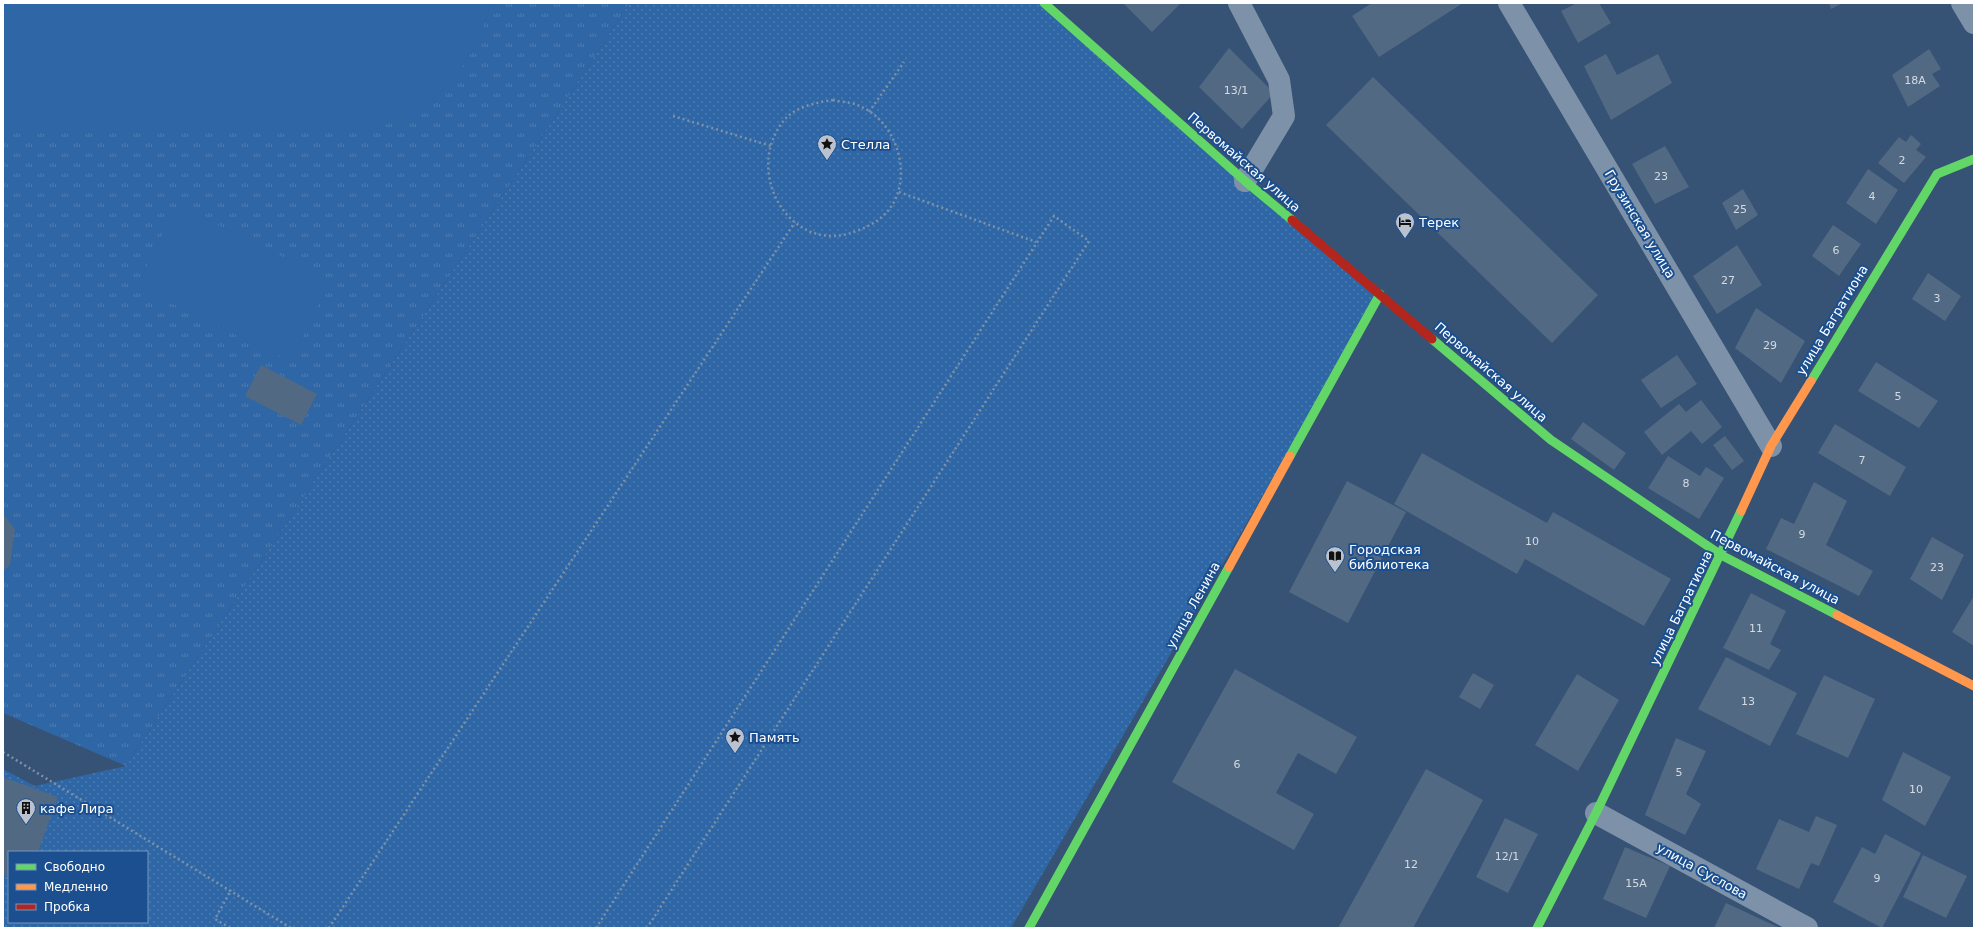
<svg xmlns="http://www.w3.org/2000/svg" width="1977" height="931" font-family="'DejaVu Sans',sans-serif">
<style>
.grass{fill:url(#grass-tufts)}
.park{fill:url(#park-dots);fill-rule:evenodd}
.garden{fill:#2f66a5}
.building{fill:#526984}
.lines{fill:none;stroke-linecap:round;stroke-linejoin:round}
.path{stroke:#7d92a8;stroke-width:2.5;stroke-dasharray:2 3;stroke-linecap:butt}
.street{stroke:#7d92a8;stroke-width:22}
.fast{stroke:#63d668;stroke-width:9}
.slow{stroke:#ff974d;stroke-width:9}
.jam{stroke:#b3261e;stroke-width:9}
.labels{text-anchor:middle;dominant-baseline:central;stroke-width:4;stroke-linejoin:round;paint-order:stroke}
.number-label{font-size:11px;fill:#d4dae0}
.poi-label{font-size:13px;fill:#fff;stroke:#1b4f8f;text-anchor:start}
.street-label{font-size:13px;fill:#fff;stroke:#1b4f8f}
</style>
<defs>
<pattern id="grass-tufts" width="24" height="20" patternUnits="userSpaceOnUse"><rect width="24" height="20" fill="#2f66a5"/><path d="M3 7l-1-3M5 7V3M7 7l1-3M15 17l-1-3M17 17v-4M19 17l1-3" fill="none" stroke="#4e7db2"/></pattern>
<pattern id="park-dots" width="8" height="8" patternUnits="userSpaceOnUse"><rect width="8" height="8" fill="#2f66a5"/><path d="M2 2h.1M6 6h.1" fill="none" stroke="#4e7db2" stroke-width="1.8" stroke-linecap="round"/></pattern>
</defs>
<rect width="100%" height="100%" fill="#365274"/>
<!-- grass -->
<polygon class="grass" points="3,3 630,3 126,766 3,713"/>
<!-- park -->
<path class="park" d="M630,3h417l333,291 -369,634h-1008v-159l32,17 91,-20zM9,852h138v70h-138z"/>
<!-- garden -->
<g class="garden">
<path d="M3,3h488c-13,45 -30,75 -68,104 -14,10 -34,16 -50,23l-370,3z"/>
<polygon points="177,205 330,280 291,362 137,286"/>
</g>
<!-- building -->
<g class="building">
<polygon points="1123,3 1181,3 1152,32"/>
<polygon points="1372,3 1463,3 1379,57 1352,16"/>
<polygon points="1577,3 1599,3 1611,23 1578,43 1561,11"/>
<polygon points="1829,3 1843,3 1831,9"/>
<polygon points="1229,48 1274,93 1242,129 1199,87"/>
<polygon points="1929,49 1941,69 1932,74 1940,86 1908,107 1892,75"/>
<polygon points="1606,54 1617,75 1658,54 1672,83 1611,120 1584,66"/>
<polygon points="1373,77 1598,295 1552,343 1326,125"/>
<polygon points="1911,135 1921,144 1916,150 1926,157 1904,183 1878,163 1899,137 1906,142"/>
<polygon points="1665,146 1689,187 1655,204 1632,164"/>
<polygon points="1868,169 1898,190 1876,224 1846,203"/>
<polygon points="1743,189 1758,215 1736,230 1722,203"/>
<polygon points="1833,225 1861,244 1839,276 1812,256"/>
<polygon points="1737,245 1762,285 1717,314 1693,276"/>
<polygon points="1928,273 1961,296 1945,321 1912,299"/>
<polygon points="1756,308 1805,341 1781,383 1735,348"/>
<polygon points="1677,355 1697,384 1661,408 1641,380"/>
<polygon points="1876,362 1938,401 1919,428 1858,391"/>
<polygon points="261,365 317,394 301,425 245,396"/>
<polygon points="1701,400 1722,427 1702,444 1691,431 1662,455 1644,432 1679,404 1686,412"/>
<polygon points="1583,422 1626,453 1614,470 1571,439"/>
<polygon points="1835,424 1906,467 1890,496 1818,453"/>
<polygon points="1725,436 1744,461 1732,470 1713,445"/>
<polygon points="1422,453 1547,523 1553,512 1671,579 1644,626 1525,559 1517,574 1394,504"/>
<polygon points="1668,456 1700,476 1706,467 1724,478 1699,519 1648,488"/>
<polygon points="1347,481 1406,512 1348,623 1289,592"/>
<polygon points="1814,482 1847,501 1826,545 1873,571 1859,596 1766,549 1781,518 1794,524"/>
<polygon points="3,514 15,529 10,565 3,571"/>
<polygon points="1932,537 1964,555 1942,600 1910,579"/>
<polygon points="1751,593 1786,611 1770,644 1781,650 1769,670 1723,648"/>
<polygon points="1974,596 1974,646 1952,632"/>
<polygon points="1726,657 1797,693 1770,746 1698,709"/>
<polygon points="1235,669 1357,737 1336,774 1298,753 1276,793 1314,814 1294,850 1172,782"/>
<polygon points="1473,673 1494,685 1480,709 1459,697"/>
<polygon points="1577,674 1619,700 1578,771 1535,745"/>
<polygon points="1824,675 1875,699 1848,758 1796,734"/>
<polygon points="1676,738 1706,751 1686,794 1701,804 1685,835 1645,815"/>
<polygon points="1903,752 1951,777 1925,826 1882,800"/>
<polygon points="1426,769 1483,800 1413,928 1338,928"/>
<polygon points="3,777 58,797 38,852 9,852 9,877 3,875"/>
<polygon points="1816,816 1837,825 1819,866 1811,863 1799,889 1756,869 1779,819 1809,832"/>
<polygon points="1505,818 1538,834 1508,893 1476,877"/>
<polygon points="1885,834 1921,853 1882,928 1833,902 1862,847 1875,854"/>
<polygon points="1625,847 1670,866 1646,918 1603,899"/>
<polygon points="1923,855 1967,876 1946,918 1903,897"/>
<polygon points="1726,903 1780,928 1714,928"/>
</g>
<g class="lines">
<!-- path -->
<g class="path">
<path d="M833,100c7,2 17,2 24,5 36,13 54,61 38,95 -8,16 -21,24 -36,30 -69,30 -119,-61 -73,-112 10,-11 32,-16 47,-18z"/>
<polyline points="869,112 904,62"/>
<polyline points="673,116 771,146"/>
<polyline points="899,192 1036,242"/>
<polyline points="3,752 291,928"/>
<polyline points="230,928 215,919 231,890"/>
<polyline points="329,928 795,222"/>
<polyline points="596,928 1054,216 1089,241 647,928"/>
</g>
<!-- street -->
<g class="street">
<polyline points="1239,3 1279,80 1284,116 1245,181"/>
<polyline points="1509,3 1771,446"/>
<polyline points="1962,3 1974,23"/>
<polyline points="1596,813 1807,928"/>
</g>
<!-- fast -->
<g class="fast">
<polyline points="1044,3 1245,181 1292,220"/>
<polyline points="1432,339 1551,440 1721,555 1837,615"/>
<polyline points="1811,381 1937,174 1974,159"/>
<polyline points="1290,456 1380,294"/>
<polyline points="1029,928 1229,567"/>
<polyline points="1537,928 1596,813 1741,511"/>
</g>
<!-- slow -->
<g class="slow">
<polyline points="1741,511 1771,446 1811,381"/>
<polyline points="1229,567 1290,456"/>
<polyline points="1837,615 1974,686"/>
</g>
<!-- jam -->
<polyline class="jam" points="1292,220 1432,339"/>
</g>
<!-- icons -->
<defs>
<symbol id="sight-pin" viewBox="-11 -11 22 30"><path d="M0 17L-7.5 6A9.5 9.5 0 1 1 7.5 6Z" fill="#b9c2ce" stroke="#1b4f8f"/><path d="M0-6L1.8-2.2L6-1.7L2.9 1.2L3.7 5.4L0 3.3L-3.7 5.4L-2.9 1.2L-6-1.7L-1.8-2.2Z" fill="#111"/></symbol>
<symbol id="hotel-pin" viewBox="-11 -11 22 30"><path d="M0 17L-7.5 6A9.5 9.5 0 1 1 7.5 6Z" fill="#b9c2ce" stroke="#1b4f8f"/><path d="M-6-4.5h1.5V1H6V5H4.5V3h-9V5H-6ZM-4 0a1.8 1.8 0 1 1 3.6 0ZM.5 0V-2.5h3Q6-2.5 6 0Z" fill="#111"/></symbol>
<symbol id="library-pin" viewBox="-11 -11 22 30"><path d="M0 17L-7.5 6A9.5 9.5 0 1 1 7.5 6Z" fill="#b9c2ce" stroke="#1b4f8f"/><path d="M-6-4Q-3-5.5-.7-3.5V5Q-3 3-6 4ZM6-4Q3-5.5 .7-3.5V5Q3 3 6 4Z" fill="#111"/></symbol>
<symbol id="building-pin" viewBox="-11 -11 22 30"><path d="M0 17L-7.5 6A9.5 9.5 0 1 1 7.5 6Z" fill="#b9c2ce" stroke="#1b4f8f"/><path d="M-4-6H4V6H1V3H-1V6H-4ZM-2.5-4.3h1.7v1.8h-1.7ZM.8-4.3h1.7v1.8H.8ZM-2.5-1h1.7V.8h-1.7ZM.8-1h1.7V.8H.8Z" fill="#111"/></symbol>
</defs>
<g fill-rule="evenodd">
<use href="#sight-pin" x="816" y="133" width="22" height="30"/>
<use href="#hotel-pin" x="1394" y="211" width="22" height="30"/>
<use href="#library-pin" x="1324" y="545" width="22" height="30"/>
<use href="#sight-pin" x="724" y="726" width="22" height="30"/>
<use href="#building-pin" x="15" y="797" width="22" height="30"/>
</g>
<g class="labels">
<!-- number labels -->
<g class="number-label">
<text x="1915" y="80">18А</text>
<text x="1236" y="90">13/1</text>
<text x="1902" y="160">2</text>
<text x="1661" y="176">23</text>
<text x="1872" y="196">4</text>
<text x="1740" y="209">25</text>
<text x="1836" y="250">6</text>
<text x="1728" y="280">27</text>
<text x="1937" y="298">3</text>
<text x="1770" y="345">29</text>
<text x="1898" y="396">5</text>
<text x="1862" y="460">7</text>
<text x="1686" y="483">8</text>
<text x="1802" y="534">9</text>
<text x="1532" y="541">10</text>
<text x="1937" y="567">23</text>
<text x="1756" y="628">11</text>
<text x="1748" y="701">13</text>
<text x="1237" y="764">6</text>
<text x="1679" y="772">5</text>
<text x="1916" y="789">10</text>
<text x="1507" y="856">12/1</text>
<text x="1411" y="864">12</text>
<text x="1877" y="878">9</text>
<text x="1636" y="883">15А</text>
</g>
<!-- poi labels -->
<g class="poi-label">
<text x="841" y="144">Стелла</text>
<text x="1419" y="222">Терек</text>
<text x="1349" y="549">Городская<tspan x="1349" dy="15">библиотека</tspan></text>
<text x="749" y="737">Память</text>
<text x="40" y="808">кафе Лира</text>
</g>
<!-- street labels -->
<g class="street-label">
<text transform="translate(1244 162) rotate(41)">Первомайская улица</text>
<text transform="translate(1640 224) rotate(59)">Грузинская улица</text>
<text transform="translate(1832 320) rotate(-59)">улица Багратиона</text>
<text transform="translate(1491 372) rotate(41)">Первомайская улица</text>
<text transform="translate(1775 567) rotate(28)">Первомайская улица</text>
<text transform="translate(1193 605) rotate(-61)">улица Ленина</text>
<text transform="translate(1681 608) rotate(-64)">улица Багратиона</text>
<text transform="translate(1702 871) rotate(29)">улица Суслова</text>
</g>
</g>
<!-- border -->
<rect width="1977" height="931" fill="none" stroke="#ffffff" stroke-width="8"/>
<!-- legend -->
<rect x="8" y="851" width="140" height="72" fill="#1b4f8f" stroke="#7695bc"/>
<rect x="16" y="864" width="20" height="6" fill="#63d668" stroke="#7695bc"/>
<text x="44" y="871" font-size="12" fill="#ffffff">Свободно</text>
<rect x="16" y="884" width="20" height="6" fill="#ff974d" stroke="#7695bc"/>
<text x="44" y="891" font-size="12" fill="#ffffff">Медленно</text>
<rect x="16" y="904" width="20" height="6" fill="#b3261e" stroke="#7695bc"/>
<text x="44" y="911" font-size="12" fill="#ffffff">Пробка</text>
</svg>
